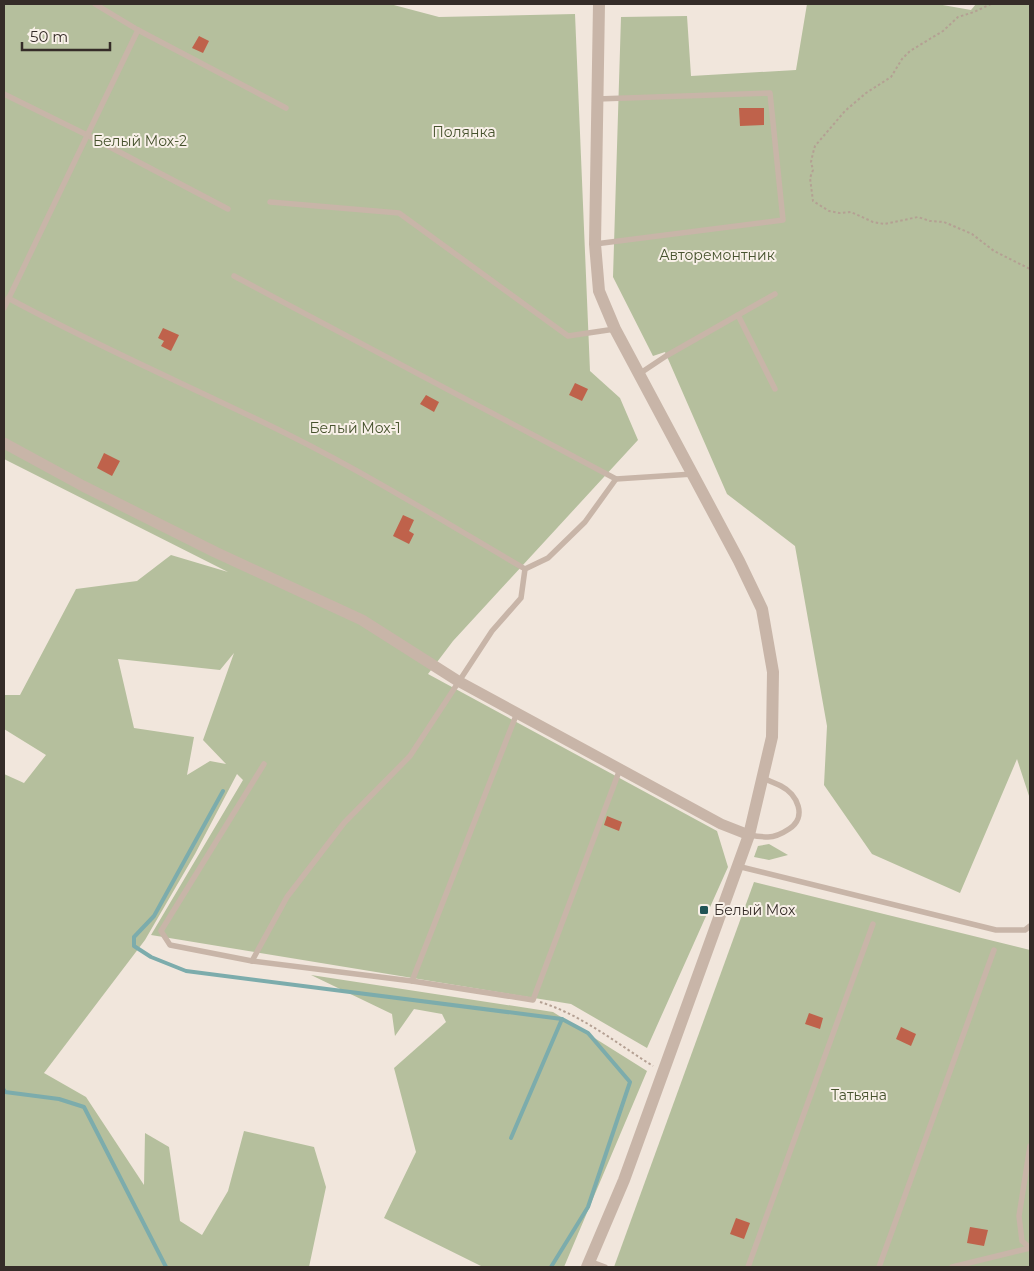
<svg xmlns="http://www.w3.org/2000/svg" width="1034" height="1271" font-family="Montserrat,sans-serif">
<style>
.green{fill:#b5bf9d;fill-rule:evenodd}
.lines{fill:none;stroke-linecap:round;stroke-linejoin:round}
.stream{stroke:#7cacac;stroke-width:4}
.building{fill:#bf624b}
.path{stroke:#b4a093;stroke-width:2;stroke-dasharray:2.5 2.5;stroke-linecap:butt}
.service{stroke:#c8b5a8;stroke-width:5.5}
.minor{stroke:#c8b5a8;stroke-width:11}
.tertiary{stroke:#c8b5a8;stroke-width:12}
.poi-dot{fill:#205355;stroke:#f8f0e8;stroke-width:2}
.labels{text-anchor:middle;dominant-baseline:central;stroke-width:4;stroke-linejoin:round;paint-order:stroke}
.park-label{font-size:14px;fill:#46522d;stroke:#f8f0e8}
.poi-label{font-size:14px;fill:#352c28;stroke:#f8f0e8;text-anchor:start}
</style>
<rect width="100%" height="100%" fill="#f1e6dc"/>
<!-- green -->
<g class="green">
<path d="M4,4h386l49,13 136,-3 15,357 30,27 18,42 -185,201 -25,33 289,157 11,36 -81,181 -76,-44 -420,-69 92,-155 -6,-6 -42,80 -50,86 -101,133 42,24 58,88 1,-52 24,14 11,74 22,14 26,-44 16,-60 70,16 12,40 -17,80h-305v-493l20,9 22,-28 -42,-26v-34h16l56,-106 61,-8 34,-26 57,17 -224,-113zM234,653l-31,87 23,24 -16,-3 -23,14 7,-38 -60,-9 -16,-69 102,11z"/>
<polygon points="807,4 937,4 971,10 976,4 1030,4 1030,799 1017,759 960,893 872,854 824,785 827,726 795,546 727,494 665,352 653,356 613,277 621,17 687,16 691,76 796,70"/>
<polygon points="769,844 788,855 769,860 754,857 758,846"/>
<polygon points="754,882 1030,950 1030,1267 614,1267"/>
<polygon points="311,975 553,1012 647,1071 564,1267 483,1267 384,1218 416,1152 394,1068 446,1022 442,1014 414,1009 395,1036 392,1014"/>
</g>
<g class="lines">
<!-- stream -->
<g class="stream">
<polyline points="223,791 154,916 134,937 134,946 151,957 186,971 562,1019 588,1033 630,1082 588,1207 551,1267"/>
<polyline points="4,1090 5,1092 59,1099 84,1107 166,1267"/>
<polyline points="511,1138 562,1019"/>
</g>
</g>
<!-- building -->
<g class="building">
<polygon points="199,36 209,41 203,53 192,48"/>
<polygon points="739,108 764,108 764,125 740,126"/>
<polygon points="163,328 179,335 171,351 161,346 164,341 158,338"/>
<polygon points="575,383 588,389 582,401 569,395"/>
<polygon points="426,395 439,402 434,412 420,404"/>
<polygon points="104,453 120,461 112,476 97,468"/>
<polygon points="403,515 414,520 409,531 414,534 409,544 393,536"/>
<polygon points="607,816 622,822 619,831 604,825"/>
<polygon points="809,1013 823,1018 820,1029 805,1024"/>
<polygon points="901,1027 916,1034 911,1046 896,1039"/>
<polygon points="736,1218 750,1223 744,1239 730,1234"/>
<polygon points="970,1227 988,1230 984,1246 967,1243"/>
</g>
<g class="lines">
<!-- path -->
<g class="path">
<polyline points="991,4 974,12 958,17 943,31 910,51 902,59 891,77 866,93 845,111 815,146 813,153 811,162 813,170 810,178 813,201 829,211 839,213 851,212 873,222 884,224 918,217 930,221 944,222 972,234 994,251 1030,269"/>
<path d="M540,1002c42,13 76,41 113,64"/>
</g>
<!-- service -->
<g class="service">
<polyline points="95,4 138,30 286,108"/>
<polyline points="4,94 87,135 228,209"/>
<polyline points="270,202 399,213 568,336 615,329"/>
<polyline points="595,244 783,220 770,93 597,99"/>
<polyline points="234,276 616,479 693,474"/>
<path d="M8,298c92,50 189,91 283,138 80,40 157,88 234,133"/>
<polyline points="4,308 138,30"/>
<polyline points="738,315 775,294"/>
<polyline points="639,374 666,356 738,315 775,389"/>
<polyline points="264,764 161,931 170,945 252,961 412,981 533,1000 620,769"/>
<path d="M749,835c6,1 13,2 19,2 7,0 15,-4 21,-8 19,-12 8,-35 -8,-43 -6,-3 -12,-5 -18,-8"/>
<polyline points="737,866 996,930 1025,930 1030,926"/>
<polyline points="252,961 287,897 344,823 410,756 492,631 521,598 525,569 548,558 585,522 616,479"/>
<polyline points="412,981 517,713"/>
<polyline points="1030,1146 1019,1216 1022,1241 1030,1248"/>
<polyline points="589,1261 605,1267"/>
<polyline points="748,1267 873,924"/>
<polyline points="879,1267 994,950"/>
<polyline points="952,1267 1030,1248"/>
</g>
<!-- minor -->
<polyline class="minor" points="4,443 83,486 215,552 362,620 458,681 721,824 749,835"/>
<!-- tertiary -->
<polyline class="tertiary" points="587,1267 624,1180 749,835 772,737 773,672 762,609 739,561 615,329 599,291 595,244 599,4"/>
</g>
<!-- markers -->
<rect class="poi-dot" x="699" y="905" width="10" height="10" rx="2.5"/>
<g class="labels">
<!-- park labels -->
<g class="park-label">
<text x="464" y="132">Полянка</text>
<text x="140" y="141">Белый Мох-2</text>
<text x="717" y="255">Авторемонтник</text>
<text x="355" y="428">Белый Мох-1</text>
<text x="859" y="1095">Татьяна</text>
</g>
<!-- poi labels -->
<g class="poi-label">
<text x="714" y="910">Белый Мох</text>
</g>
</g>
<!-- border -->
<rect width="1034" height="1271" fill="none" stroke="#352c28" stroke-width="10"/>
<!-- scale -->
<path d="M22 42v8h88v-8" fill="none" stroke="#352c28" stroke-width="2.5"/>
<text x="30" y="42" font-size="15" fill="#352c28" stroke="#f8f0e8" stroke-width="4" paint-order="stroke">50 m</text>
</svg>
